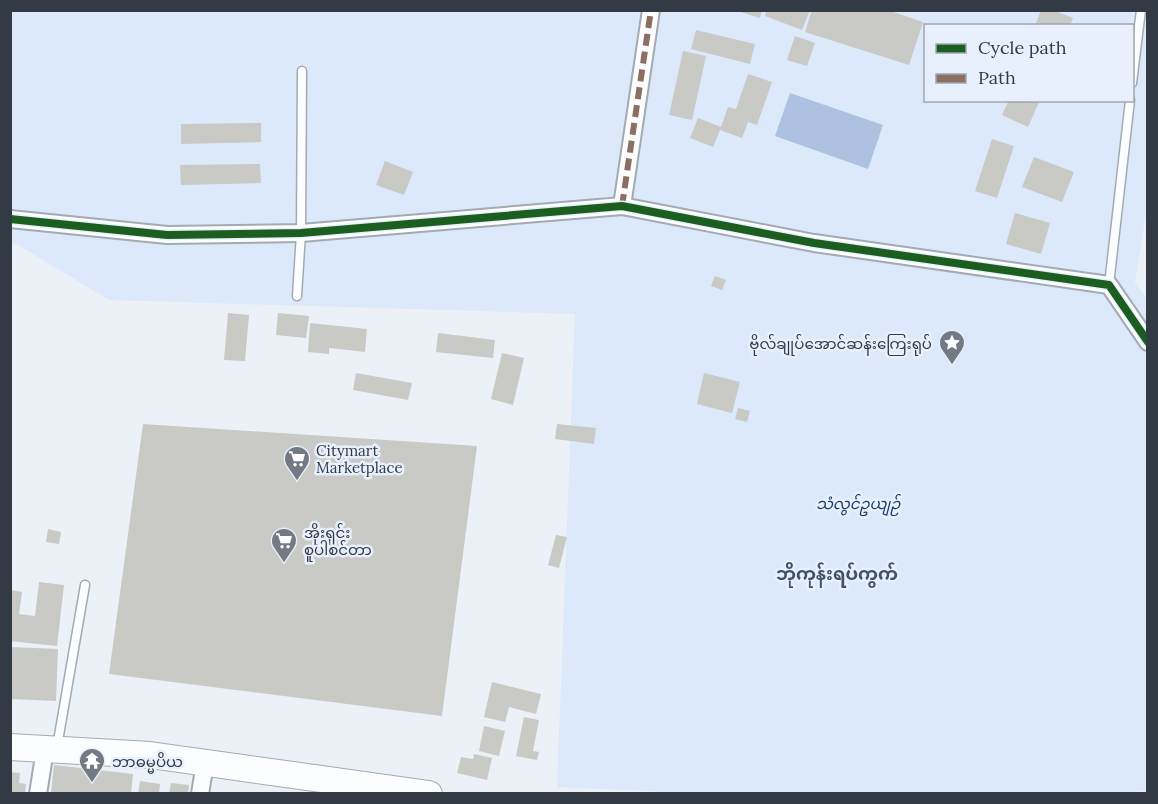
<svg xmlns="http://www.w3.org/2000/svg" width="1158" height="804" font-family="Lora,'Noto Sans Myanmar',serif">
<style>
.green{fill:#dce9fb;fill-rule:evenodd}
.water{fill:#adc2e0}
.building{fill:#c9c9c6}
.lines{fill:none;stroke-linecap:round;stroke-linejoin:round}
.lane-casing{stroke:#a4aab1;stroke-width:11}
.street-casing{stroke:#a4aab1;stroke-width:20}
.primary-casing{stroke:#a4aab1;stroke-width:28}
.lane{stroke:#fcfdfe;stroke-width:8}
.street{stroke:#fcfdfe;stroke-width:16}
.primary{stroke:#fcfdfe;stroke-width:26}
.quiet{stroke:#8d6e63;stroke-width:6;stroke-dasharray:12 6;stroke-linecap:butt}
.cycleway-casing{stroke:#e7f0fc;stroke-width:11}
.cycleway{stroke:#1b5e20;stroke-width:8}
.labels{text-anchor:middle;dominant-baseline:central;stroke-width:5;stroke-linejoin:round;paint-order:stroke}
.poi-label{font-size:15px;fill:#323a45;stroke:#e7f0fc;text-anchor:start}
.park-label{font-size:15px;font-style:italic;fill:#163a6b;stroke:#e7f0fc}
.quarter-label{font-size:18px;font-weight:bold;fill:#40526a;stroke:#e7f0fc}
</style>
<rect width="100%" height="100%" fill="#ecf1f7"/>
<!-- green -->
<path class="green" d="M11,11h1118l19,9 -1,188 -12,74 13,18 -1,491 -37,3h-400l-153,-7 18,-473 -466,-14 -91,-55 -7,-1zM926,26h206v74h-206z"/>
<!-- water -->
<polygon class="water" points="790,93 883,125 868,169 775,136"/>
<!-- building -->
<g class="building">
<polygon points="734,10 762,10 760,18"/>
<polygon points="767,10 810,10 802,30 765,16"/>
<polygon points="812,10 887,10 923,22 909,65 805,32"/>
<polygon points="1041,10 1053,10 1073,18 1070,26 1035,26"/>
<polygon points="696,30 755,44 750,64 691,49"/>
<polygon points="795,36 815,43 807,66 787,60"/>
<polygon points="683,51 706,56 692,120 669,115"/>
<polygon points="748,74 772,82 757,125 748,122 742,138 720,130 713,147 690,138 698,118 721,127 728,107 736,109"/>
<polygon points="1009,100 1040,100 1028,127 1002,115"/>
<polygon points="261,123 261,142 181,144 181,124"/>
<polygon points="992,139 1014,146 997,198 975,191"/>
<polygon points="1034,157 1074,172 1062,202 1022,187"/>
<polygon points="385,161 413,172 404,195 376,185"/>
<polygon points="260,164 261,183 181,185 180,165"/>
<polygon points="1015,213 1050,223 1041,254 1006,244"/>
<polygon points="715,276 726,280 722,290 711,286"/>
<polygon points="228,313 249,315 245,361 224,360"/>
<polygon points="278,313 309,316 306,338 276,335"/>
<polygon points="310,323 367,329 365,352 329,348 329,354 308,352"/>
<polygon points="438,333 495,340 493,358 436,352"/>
<polygon points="502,353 524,358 513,405 491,399"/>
<polygon points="356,373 412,383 408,400 353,390"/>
<polygon points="704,373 740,382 732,413 697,404"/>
<polygon points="738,408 750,411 747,422 735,419"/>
<polygon points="143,424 477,446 442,716 109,674"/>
<polygon points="557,424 596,428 594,444 555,439"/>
<polygon points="48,529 61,532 59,544 46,542"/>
<polygon points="556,535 567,537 559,568 548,565"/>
<polygon points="39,582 64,585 57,646 10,641 10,590 22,592 19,614 35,616"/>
<polygon points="10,647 58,649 56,701 10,699"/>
<polygon points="492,682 541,694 536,714 509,707 505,722 484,717"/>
<polygon points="524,717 539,720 533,751 539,752 537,760 516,756"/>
<polygon points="484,726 505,731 499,756 479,751"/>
<polygon points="474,754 492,758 487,780 457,773 461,757 473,759"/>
<polygon points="54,765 133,774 131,794 51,794"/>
<polygon points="10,772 20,773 19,783 26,784 25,794 10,794"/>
<polygon points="140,781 160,784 159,794 138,794"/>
<polygon points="171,783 189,785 188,794 169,794"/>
</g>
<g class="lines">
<defs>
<g id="lane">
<polyline points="1132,83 1141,10"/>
<polyline points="1109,285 1130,100"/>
<polyline points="297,296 301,233 302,71"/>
<polyline points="57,747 85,585"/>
</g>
<g id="street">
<polyline points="622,206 651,10"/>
<polyline points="10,219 167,235 301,233 622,206 814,243 1109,285 1148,342"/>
<polyline points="38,794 45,750"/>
<polyline points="200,794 205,763"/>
</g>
<polyline id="primary" points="10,747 150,755 429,794"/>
</defs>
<!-- lane casing -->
<use href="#lane" class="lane-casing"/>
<!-- street casing -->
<use href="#street" class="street-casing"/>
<!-- primary casing -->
<use href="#primary" class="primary-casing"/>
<!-- lane -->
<use href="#lane" class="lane"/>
<!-- street -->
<use href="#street" class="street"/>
<!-- primary -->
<use href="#primary" class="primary"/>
<!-- quiet -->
<polyline class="quiet" points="622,206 651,10"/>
<defs>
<polyline id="cycleway" points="10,219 167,235 301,233 622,206 814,243 1109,285 1148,342"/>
</defs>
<!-- cycleway casing -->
<use href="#cycleway" class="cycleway-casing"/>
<!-- cycleway -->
<use href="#cycleway" class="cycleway"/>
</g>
<!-- icons -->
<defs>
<symbol id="sight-pin" viewBox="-11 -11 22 30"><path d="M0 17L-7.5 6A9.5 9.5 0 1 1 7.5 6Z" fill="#737a83" stroke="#e7f0fc"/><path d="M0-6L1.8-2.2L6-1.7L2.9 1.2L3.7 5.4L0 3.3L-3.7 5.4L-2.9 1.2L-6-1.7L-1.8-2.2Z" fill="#fff"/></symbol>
<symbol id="supermarket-pin" viewBox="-11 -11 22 30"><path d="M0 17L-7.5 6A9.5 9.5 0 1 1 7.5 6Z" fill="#737a83" stroke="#e7f0fc"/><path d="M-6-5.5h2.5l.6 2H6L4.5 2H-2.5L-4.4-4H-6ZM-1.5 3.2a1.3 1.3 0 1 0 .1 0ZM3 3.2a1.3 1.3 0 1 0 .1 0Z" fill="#fff"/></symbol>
<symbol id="temple-pin" viewBox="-11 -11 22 30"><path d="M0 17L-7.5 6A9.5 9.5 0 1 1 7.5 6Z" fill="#737a83" stroke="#e7f0fc"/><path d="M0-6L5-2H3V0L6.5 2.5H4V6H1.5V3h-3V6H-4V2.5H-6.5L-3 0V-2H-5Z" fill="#fff"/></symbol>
</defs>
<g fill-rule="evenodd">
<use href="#sight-pin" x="937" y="328" width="30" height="40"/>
<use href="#supermarket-pin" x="282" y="444" width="30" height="40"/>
<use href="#supermarket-pin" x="269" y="526" width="30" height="40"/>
<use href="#temple-pin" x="77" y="746" width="30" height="40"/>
</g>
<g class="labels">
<!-- poi labels -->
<g class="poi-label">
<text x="932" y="343" text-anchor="end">ဗိုလ်ချုပ်အောင်ဆန်းကြေးရုပ်</text>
<text x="316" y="450">Citymart<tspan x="316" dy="17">Marketplace</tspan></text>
<text x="304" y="532">အိုးရှင်း<tspan x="304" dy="17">စူပါစင်တာ</tspan></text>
<text x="112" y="761">ဘာဓမ္မပိယ</text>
</g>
<!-- park labels -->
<g class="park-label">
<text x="858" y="503">သံလွင်ဥယျဉ်</text>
</g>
<!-- quarter labels -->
<g class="quarter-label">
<text x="837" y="573">ဘိုကုန်းရပ်ကွက်</text>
</g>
</g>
<!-- border -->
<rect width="1158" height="804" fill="none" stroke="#323a45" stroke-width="24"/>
<!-- legend -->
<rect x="924" y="24" width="210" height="78" fill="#e7f0fc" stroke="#9fa7b3" stroke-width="1.5"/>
<rect x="936" y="44" width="30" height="9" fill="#1b5e20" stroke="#9fa7b3" stroke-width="1.5"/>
<text x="978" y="54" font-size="18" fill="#323a45">Cycle path</text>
<rect x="936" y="74" width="30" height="9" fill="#8d6e63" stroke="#9fa7b3" stroke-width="1.5"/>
<text x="978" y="84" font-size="18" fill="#323a45">Path</text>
</svg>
